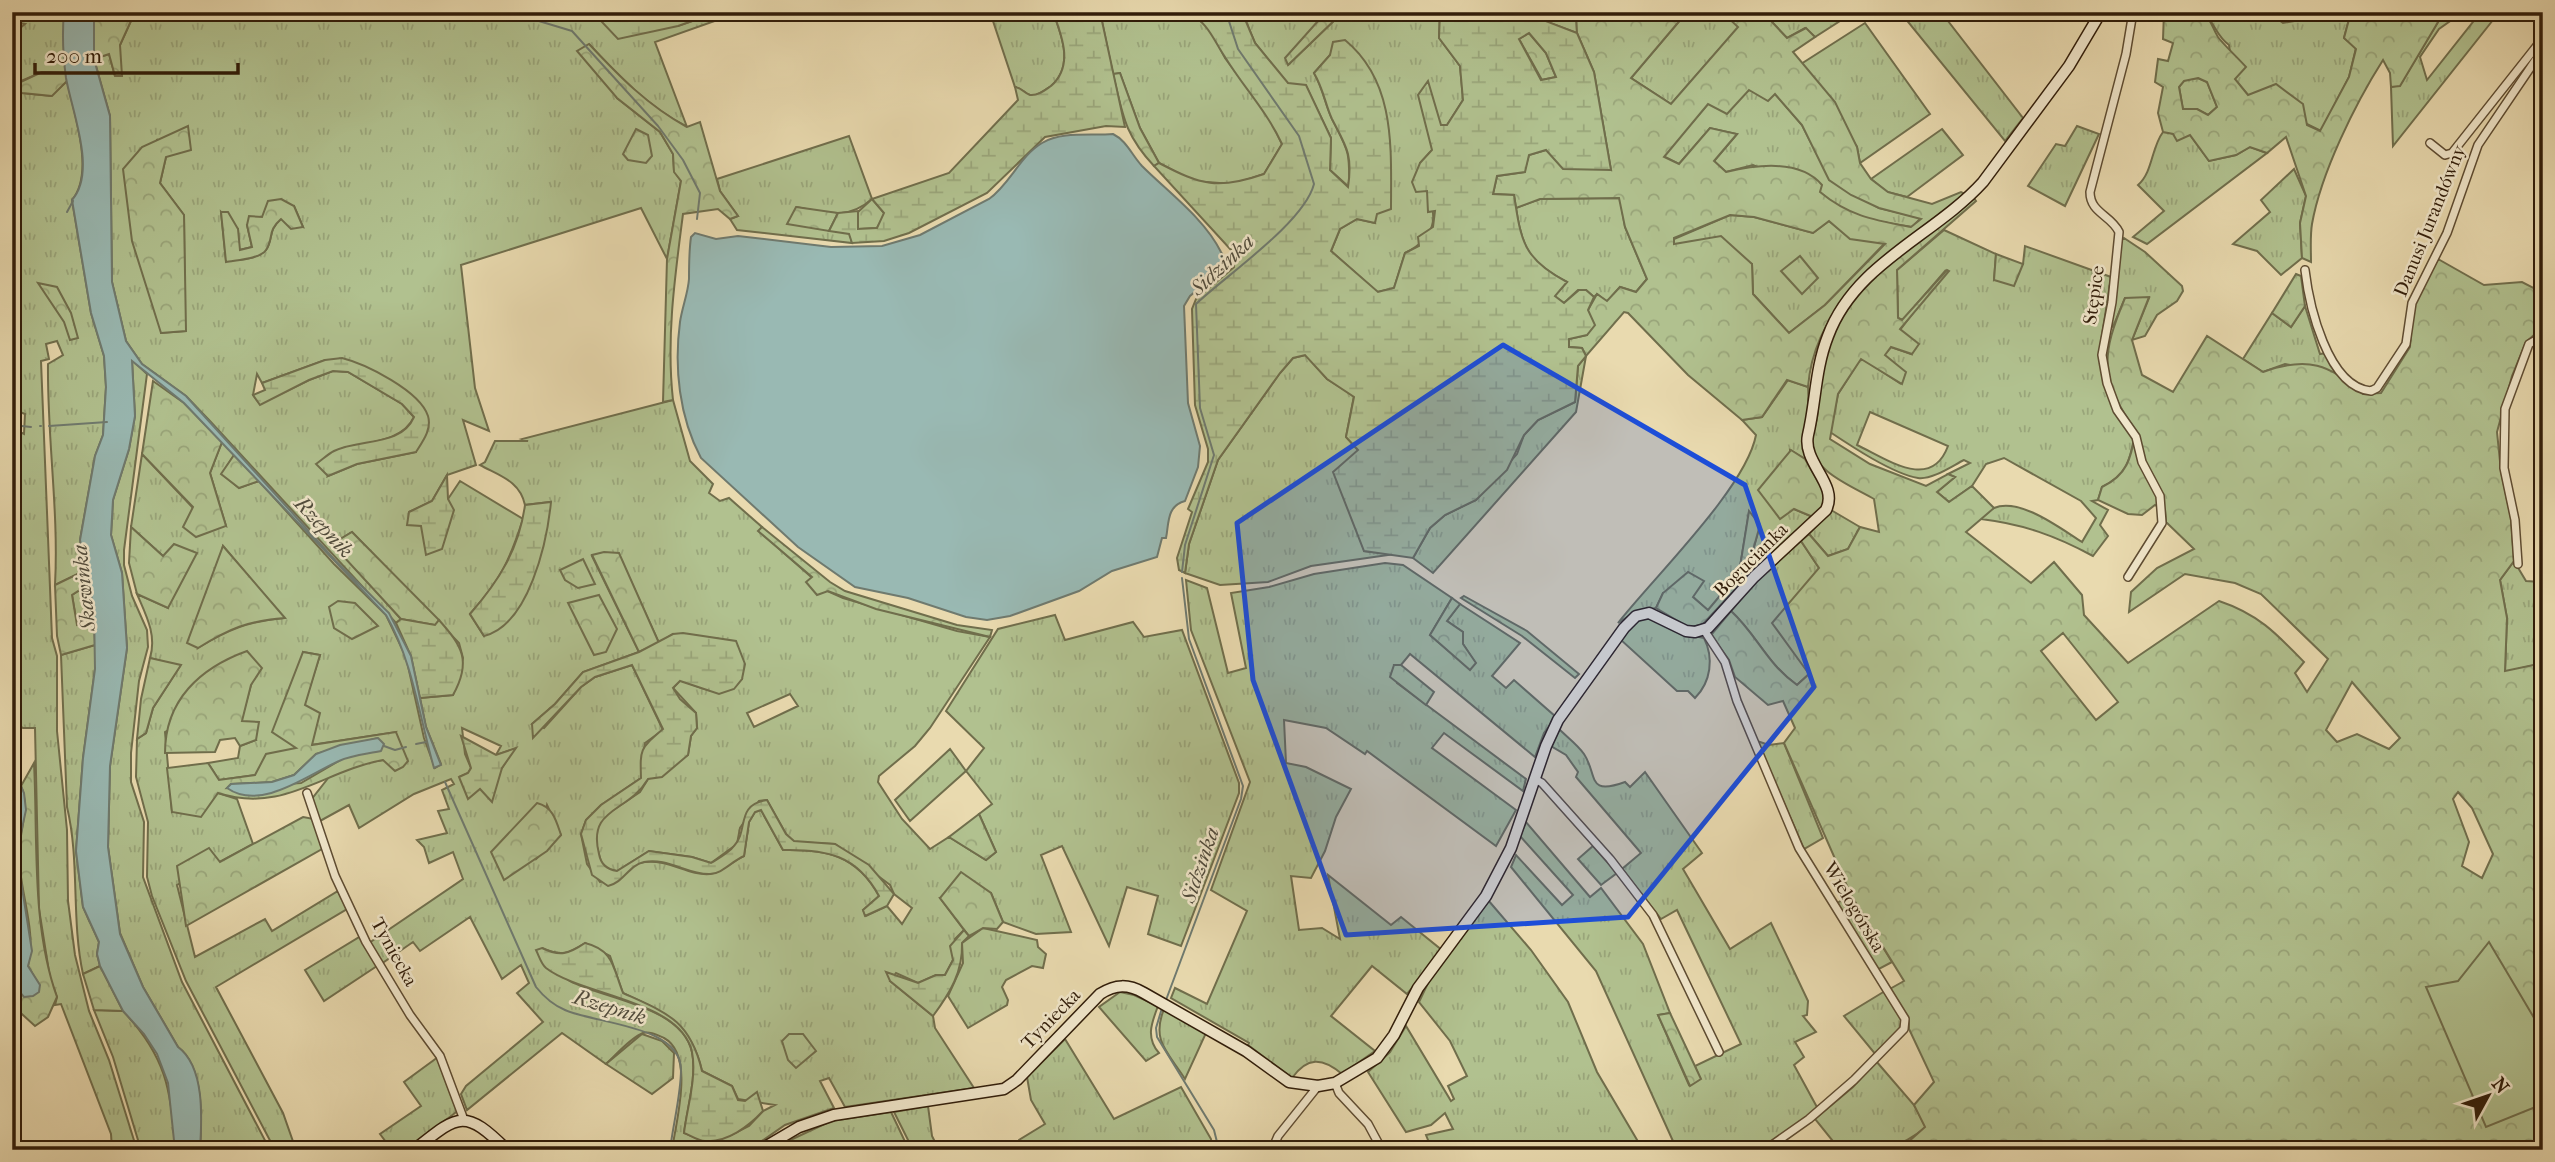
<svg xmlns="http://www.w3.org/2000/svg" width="2555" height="1162" font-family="'IM FELL French Canon',serif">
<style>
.grass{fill:url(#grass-tufts);stroke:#706e4c;stroke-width:2;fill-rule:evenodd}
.forest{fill:url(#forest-crowns);stroke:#706e4c;stroke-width:2;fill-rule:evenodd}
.wetland{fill:url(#wetland-marsh);stroke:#706e4c;stroke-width:2;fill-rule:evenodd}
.pitch{fill:#b1c18f;stroke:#706e4c;stroke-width:2}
.water{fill:#99b9b3;stroke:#6f7a6f;stroke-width:2}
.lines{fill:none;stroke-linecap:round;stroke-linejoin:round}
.stream{stroke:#6f7a6f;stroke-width:2}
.street-casing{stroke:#5e4c32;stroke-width:10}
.secondary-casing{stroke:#301c09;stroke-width:13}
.street{stroke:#f1e7cb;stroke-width:7}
.secondary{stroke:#f1e7cb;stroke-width:10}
.marked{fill:#1d4ed8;fill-opacity:0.2;stroke:#1d4ed8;stroke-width:5;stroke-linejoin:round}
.labels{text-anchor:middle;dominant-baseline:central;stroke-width:5;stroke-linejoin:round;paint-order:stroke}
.street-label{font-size:19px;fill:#301c09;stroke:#f1e7cb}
.water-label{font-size:21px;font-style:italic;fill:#504b3c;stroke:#f1e7cb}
</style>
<defs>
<pattern id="grass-tufts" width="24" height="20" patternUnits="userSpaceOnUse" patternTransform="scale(1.75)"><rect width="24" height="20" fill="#b1c18f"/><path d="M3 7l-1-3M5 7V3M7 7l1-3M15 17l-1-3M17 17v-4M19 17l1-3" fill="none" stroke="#99a57a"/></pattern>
<pattern id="forest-crowns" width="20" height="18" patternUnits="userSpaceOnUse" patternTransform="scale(1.75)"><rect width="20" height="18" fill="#b1c18f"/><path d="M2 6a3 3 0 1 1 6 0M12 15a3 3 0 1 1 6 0" fill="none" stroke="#99a57a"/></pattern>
<pattern id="wetland-marsh" width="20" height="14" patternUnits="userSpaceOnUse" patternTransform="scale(1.75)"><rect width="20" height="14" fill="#b1c18f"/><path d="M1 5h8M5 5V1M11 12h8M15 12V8" fill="none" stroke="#99a57a"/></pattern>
</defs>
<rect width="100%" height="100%" fill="#e9daaf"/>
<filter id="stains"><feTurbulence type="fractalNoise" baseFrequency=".00286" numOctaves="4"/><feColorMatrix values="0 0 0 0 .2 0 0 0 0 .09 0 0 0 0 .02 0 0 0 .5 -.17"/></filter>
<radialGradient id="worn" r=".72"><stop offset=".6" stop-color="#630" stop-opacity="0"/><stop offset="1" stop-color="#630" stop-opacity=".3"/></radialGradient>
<!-- grass -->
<g class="grass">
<polygon points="12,12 64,12 66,73 42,72 12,85 12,35 25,24 12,22"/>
<path d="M135,12h524l-11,3 30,11 40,-14h22l-85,30 32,85c-39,-21 -68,-50 -98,-83l28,54 43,34 13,22 1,17 7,10 -14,78 -26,-51 -180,57 14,123 14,43 -26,-11 13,45 -29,10 -15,26 -23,11 39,-13 12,-18 63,38c-14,43 -22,60 -53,95l14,22 66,-134 -25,3c-5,-24 -25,-29 -45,-40l5,-3 10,-21h33l-6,-2 151,-39 17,61 23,23 -4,9 11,8 9,-3 33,29 -3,4 68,60 16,7 114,33 33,6 -60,91 -15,18 -36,30 -1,6 24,37 28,30 19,-12 37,23 10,-8 -17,-38 13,-10 -26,-33 -56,50 -15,-21 55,-51 16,22 18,-23 -38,-37 52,-82 57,-14 10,25 68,-18 11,15 38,-7 57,153v10l-58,153 -33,-12 10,-38 -31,-9 -18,59 -47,-100 -21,9 30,77 -35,2 -33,-12 -12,-29 -51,5 24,32 -9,9 -2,21 -8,15h-9l-18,8 -22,-10 -6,8 43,35 2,12 39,60 -129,19 -16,-29 -9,3 14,27 -49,17 -36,25h-77c4,-29 23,-95 -8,-112 -7,-3 -14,-7 -21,-5 -13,5 -27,22 -37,31l-44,-31 -95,77 -6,-16 5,-8 77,-64 -26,-29 12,-10 -8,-18 -19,14 -32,-62 -50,34 -7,-9 -32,22 -12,-21 94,-64 -10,-27 -24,11 -5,-16 -7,-7 30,-7 -9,-22 11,-2 -7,-19 12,-6 -3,-5 -37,15 -55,34 -10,-23 -29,16 -9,-21 18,-23 31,-13 23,-4 13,-28 -85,13 -7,-40 16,-50 -17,-3 -6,96 -41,27 -37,5 -11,-17 30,-5 2,-12 16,-6 -15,-19 10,-36 -86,47 7,80 46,-19 19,6 16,45 -76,41 18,72 70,-38 7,12 66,-40 9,18 -131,78 67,126 13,37h-21l-89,-169 -34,-85 -5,-19 1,-55 -12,-45 1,-38 9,-6 7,-25 27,-42 -30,-8c7,-23 -4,-43 -13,-64l31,14 -4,-51 -33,-30 11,-73 51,54 33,18 -16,-53 12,-31 12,13 -12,19 17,14 20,-7 75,83 52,51 20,42 18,81 11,30 6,-4 -15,-37 -6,-29 33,-3 10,-37 -4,-15 -107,-111 -19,12 68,75 -5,4 -187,-203 -23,-24 -44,-32 -16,-23 -14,-59 -2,-166 -16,-57 15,-5 6,22 5,-31zM157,139l9,18 -6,26 24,32 1,116 -24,2zM294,206l9,21 -22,-8c-14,12 -7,19 -15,31 -6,9 -30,10 -40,11l-5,-49 17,17 1,21 13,-3 -5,-22zM325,360l91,39v53l-59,12 -29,12 15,-28c24,-6 60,-6 71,-31l-12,-13 -54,-32 -15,-1 -24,9 -49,24 -7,-9 4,-21 5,9zM223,546l61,72c-35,3 -57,12 -86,30zM618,553l41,90 14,-9 69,45c-18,23 -39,9 -62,1l-7,8 23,25 1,15 -6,8 -3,19 -40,24 -8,13 -37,25 -6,9 -1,17 5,19 8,8 8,1 32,-20 43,6 19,6 26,-19 3,-16 19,-27 8,-1 19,34 8,8 41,2 55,41 4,9 18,14 -10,16 -15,-18 -21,10 -3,-6 16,-14c-22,-41 -52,-47 -96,-46l-22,-40 -6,2 -6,10 -5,34c-12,5 -22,17 -34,18 -21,2 -42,-15 -65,-12 -14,2 -32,14 -45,20l-13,-18 -6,-30 5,-14 15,-15 40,-27 4,-35 18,-13 -31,-65 -37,12 -14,10 -37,41 -12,-4 23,-20 28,-32 56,-20 -47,-96zM790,694l8,12 -44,21 -7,-14zM462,728l39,18 -5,9 18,-6 -12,19 -43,9 9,-4 3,-5 -6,-14zM547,805l14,30 -24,23zM585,943l25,13 13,37c40,18 69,31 79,78l30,15 6,13 37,6 -12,6 -14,15 -18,9 -26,7 -21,-9c3,-25 13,-56 8,-81 -10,-46 -88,-53 -122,-71 -10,-5 -20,-23 -28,-33 19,9 27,5 43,-5z"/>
<path d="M990,12h63c9,24 21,54 -2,74 -6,4 -13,10 -21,9 -6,-2 -8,-7 -15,-8z"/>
<polygon points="1100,12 1192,14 1210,29 1225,58 1269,117 1282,144 1264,174 1233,184 1193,181 1159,163 1140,128 1120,73 1113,74"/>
<path d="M1242,12h84l-38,53 55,-53h97l-1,26 21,28 3,34 -16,25h-6l-9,25 -12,13c9,38 31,67 -15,90l-11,35 -17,4 -46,-41 9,-22 17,-10 18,4 -45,-168 -16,18c9,16 11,31 18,46 16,32 18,31 17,68l-19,-17 1,-32 -25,-52 -18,-2 -33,-41z"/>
<polygon points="1522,12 1576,12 1577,33 1523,13"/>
<polygon points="1687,12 1722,12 1739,27 1671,104 1631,78"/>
<polygon points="1784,12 1854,12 1815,37 1805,28 1787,38 1771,21"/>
<polygon points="1900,12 1941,12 2023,118 2005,141"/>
<path d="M2203,12h65l15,11 11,-2 7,-9h50l-7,26 12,10 -7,29 -28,54 -73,-36 -14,-16 -5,-34c-13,-9 -14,-22 -26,-33z"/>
<polygon points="2444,12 2463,12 2439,29 2420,57 2427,80 2476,18 2465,12 2483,12 2493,20 2393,146 2391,87 2400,85"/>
<polygon points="1865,23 1930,114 1860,163 1857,147 1801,64"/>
<polygon points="2198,78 2207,82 2217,107 2208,115 2197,109 2183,110 2179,87 2184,80"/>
<path d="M67,81c7,33 28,92 5,119l19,113 13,43 2,31 -3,48 -8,21 -15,84 6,30 -31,15c4,-74 -8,-147 -7,-221l15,-9 -6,-14 -11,3 3,15 -8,2 11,277 5,18v75l10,99 1,71 7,54 14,56 20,49 28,90h-25l-1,-16 -50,-130 -6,1 2,-8 -7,-19 -11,-69 -4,-181h-12l-11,-5v-295l12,6 1,-20 -13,-5v-323l10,7 29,3z"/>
<polygon points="1750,90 1775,94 1802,125 1830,180 1879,208 1921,218 1912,227 1871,220 1840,209 1820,192 1753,165 1726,172 1714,161 1737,134 1710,128 1679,164 1663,156 1708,104"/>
<polygon points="2077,126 2099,134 2065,206 2028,186 2056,144 2065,146"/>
<polygon points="1942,129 1963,155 1907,197 1887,192 1871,179"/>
<path d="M2163,132l27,3 19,26 27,-6 14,-8 17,6 -120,91 -14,-7 31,-26 -26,-26c15,-13 13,-37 25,-53z"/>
<path d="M849,136l23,63c-25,22 -46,13 -76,8l54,27 2,9 -115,-13 -7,-11 8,-3 -18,-25 -3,-12z"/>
<polygon points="2294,169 2306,196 2300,223 2302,258 2281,275 2257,251 2233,244 2270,212 2261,200"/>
<path d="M1620,198l5,29 22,52 -11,13 -16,-5 -13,15 -10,-8 -3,3 -8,-7h-8l-14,13 -10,-7 13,-14c-38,-20 -45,-33 -51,-74l24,-9z"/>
<polygon points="1730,215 1754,217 1813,233 1829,221 1850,238 1885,243 1825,305 1789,333 1753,294 1752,264 1674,244 1674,239"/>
<path d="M1944,230l52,24 -2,26 29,-16 2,-18 86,31 -12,78 7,32 28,51c-4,24 -9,38 -32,49l-4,13 -6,1 16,9 -8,15 8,11 -15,20c-37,-20 -70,-32 -112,-37 4,-4 9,-10 13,-11 26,-11 67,21 88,34l14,-24 -15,-17 -77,-43 -18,6 -14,22 -23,16 -12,-10 18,-15 -7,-3 22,-11 -6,-3c-12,6 -32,20 -46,18 -25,-4 -67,-32 -88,-46l8,-38 23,-36 40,26 -17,-29 7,-8 20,7 -11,-24 46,-60 -43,50 -5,-2 -1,-48zM1870,412l78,34c-17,46 -61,13 -91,-1z"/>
<polygon points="2124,238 2145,252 2182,286 2183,291 2177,301 2157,315 2145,336 2132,340 2149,298 2125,298 2113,327 2109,321 2120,241"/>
<polygon points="2305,306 2320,354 2326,353 2339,373 2285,364 2263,372 2243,359 2272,313 2291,327"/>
<polygon points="1306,355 1327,379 1354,396 1346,437 1358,450 1364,551 1395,554 1311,566 1268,582 1220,585 1185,573 1189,544 1218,460 1280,373 1293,358"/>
<polygon points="1586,356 1576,412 1433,573 1413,558 1430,528 1445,515 1476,500 1517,454 1524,435 1538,420 1575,402 1578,366"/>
<path d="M132,360l15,14 -23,176v15l8,31 15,34 1,17 -9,34 -8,72v29l13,40 -1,55 39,105 88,168h-70c2,-31 4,-84 -22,-103l-35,-60 -23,-54 -12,-86 2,-81 17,-118 -5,-75 -11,-38 2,-35 16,-51 6,-33z"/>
<path d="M1788,380l20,7c2,24 -5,47 -3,72l-15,-9 4,59 19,8 -68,62 15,-54 -11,-13 -10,61 -31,38 -15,-14 -30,-4 -7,15 -21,4 -17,11c36,-46 128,-135 138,-188l-14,-15 20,-3z"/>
<polygon points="1831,510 1860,527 1848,549 1828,556 1809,534"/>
<path d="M1801,541l18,27 -10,106 -12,11c-30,-21 -40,-50 -66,-74l26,-31z"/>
<polygon points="2514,561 2526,581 2541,582 2543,578 2543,663 2505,672 2507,618 2500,580"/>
<path d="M1385,563l18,2 49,33 -22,37 40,34 5,-6 -12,-19v-12l-16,-11 13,-17 60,39 -28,33 14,12 8,-8 42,37 -12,16 -9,24 -125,-103 -9,11h-7l3,18 129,96 -3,12 -79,-58 -12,15 84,62 -20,36 -129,-95 -2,3 -39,-26 -42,-8 2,43 20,4 45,22 -15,28 -11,34 -14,27 -20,-2 8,54 23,-2 18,11 -12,-64 63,50 10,-8 42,34 -36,43 -35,-28 -41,50 44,35 -33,23c-20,-17 -35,-17 -50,4l-44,-33 1,-2 -78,-45 4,-10 32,16 40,-93 -36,-21 39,-108 -59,-152 -5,-50 21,8 21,85 18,-5 -15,-75 38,-6 45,-13z"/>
<polygon points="89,584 94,620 77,625 72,595"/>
<path d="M1646,617l38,17 20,4c10,20 7,44 -9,60l-7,-7h-11l-56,-51 13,-17z"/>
<path d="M95,645v24l-12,89 -7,93 7,56 16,35 -2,12 3,12 -17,8c-12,-55 -3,-113 -16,-167l-6,-152z"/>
<path d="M1559,729c8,8 19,16 25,25 14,21 2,42 41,28l5,5 15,-15 57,81 -19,16 47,80 41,-26 37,78 -1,14 -4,1 13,16 -21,10 9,15 -10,8 24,44 -58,41h-83l-81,-179 -85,-104 5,-12 46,50 11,-10 -53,-59 6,-14 64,75 11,-9 42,56 27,69 -12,2 31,70 11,-6 -5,-13 46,-22 -64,-134 -16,9 -39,-50 19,-16 -65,-76 2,-5 -12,-17 -15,-9z"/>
<polygon points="1757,741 1769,745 1784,743 1823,838 1804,849"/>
<polygon points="1593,846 1617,873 1601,885 1578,859"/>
<polygon points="1851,895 1892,962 1877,970 1837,903"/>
<polygon points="1488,900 1531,950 1568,1002 1597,1072 1643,1150 1432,1150 1426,1135 1453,1129 1445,1113 1431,1125 1406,1132 1368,1072 1390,1052 1406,1026 1451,1101 1454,1099 1448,1086 1467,1076 1450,1041 1419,1002 1429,981"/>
<polygon points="983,928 1037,940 1038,947 1046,954 1043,968 1032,966 1006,980 1002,987 1008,1000 1007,1005 968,1028 948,996 963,963 962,943"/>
<polygon points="361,936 377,966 324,1001 305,970"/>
<polygon points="1885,991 1902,1017 1900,1029 1876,1055 1844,1016"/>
<path d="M1120,992l14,3 24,11c-7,18 -12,32 1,47l-13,8 -47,-54z"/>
<path d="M1164,1009l42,24 -21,46c-17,-27 -34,-38 -21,-70z"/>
<path d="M94,1010l29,1c42,44 49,79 52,139h-34l-28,-93z"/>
<polygon points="1065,1039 1114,1119 1181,1087 1211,1139 1212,1150 1014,1150 1019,1140 1045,1124 1031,1100 1027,1077"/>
<polygon points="438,1057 459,1110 406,1150 392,1150 380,1134 421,1106 404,1082"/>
<path d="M1876,1061l38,44 12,22c-30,25 -49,23 -86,23l-25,-31 38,-32z"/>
<polygon points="928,1106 932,1136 939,1150 913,1150 894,1112"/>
<polygon points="891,1112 909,1150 769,1150 831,1121"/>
</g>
<!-- forest -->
<g class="forest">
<polygon points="94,12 135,12 120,45 122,76 115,76 109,54 94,59"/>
<polygon points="1326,12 1343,12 1288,65 1285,58"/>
<path d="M1576,12h111l-56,66 40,26 67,-77 -16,-15h62l-13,9 16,17 19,-10 9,9 -22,15 42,50 22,45 3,16 11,16 17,13 44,12 29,-12 4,2c-65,53 -150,101 -157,193l-21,-7 -25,37 -20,3 -54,-45 -60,-62 -4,-1 -38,44 -4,-8 -13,-1v-8l18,-4 1,-25 9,-16 10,7 13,-14 16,5 11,-13 -22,-52 -6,-29 -79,1 -24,9 -2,-13 -21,-1 4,-18 27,-4 5,-17 17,-5 65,20 -17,-98 -17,-39zM1749,90l19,11 7,-7 27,31 27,55 22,15 28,13 42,11 -10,8c-37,-7 -62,-11 -91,-35l2,-7c-22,-26 -67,-20 -96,-13l-12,-11 23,-27 -27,-6 -31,36 -15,-7 44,-53 19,10zM1730,215l24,2 59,16 16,-12 21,18 35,5 -60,61 -36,28 -36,-39 -1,-30 -31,-28 -47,8v-6z"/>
<path d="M2164,12h39c9,9 9,15 15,25 4,6 21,22 28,30l-11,12 13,16 28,-11 27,20 4,21 13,6 29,-54 7,-28 -12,-11 7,-26h93l-44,74 -9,1 -1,-14 -7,-13c-28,44 -62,113 -71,164 -2,12 -1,26 -1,38l-9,-4 -2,-35 6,-27 -20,-59 -19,16 -17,-6 -14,8 -27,6 -19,-26 -13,6 -4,-7 -10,-2 -5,-19 5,-26 -8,-5 3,-23 10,2 5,-18 -10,-4zM2198,78l9,4 10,25 -9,8 -11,-6h-14l-4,-22 5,-6z"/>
<polygon points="1529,33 1546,53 1556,77 1542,80 1519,39"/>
<path d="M589,44c30,32 59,62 98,83l13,-5 20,69 18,25 -8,3 -12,-10 -35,5c-8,62 -17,124 -10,186l-10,2 4,-143 14,-78 -7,-9 -1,-18 -13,-22 -43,-34 -40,-47z"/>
<polygon points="42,72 66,73 67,81 52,96 22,93 12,86"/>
<path d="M1120,73l20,55 19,35 -5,3c-30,-32 -31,-51 -41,-92z"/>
<polygon points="188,126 191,150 166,157 160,183 184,215 186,331 161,333 132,241 123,169 142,147"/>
<polygon points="636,129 648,135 652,156 646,163 628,160 623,154"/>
<path d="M1974,198l2,3 -79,69 1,48 4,2 45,-50 2,1 -49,58 19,15 -7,10 -21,-7 -6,8 21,17 -4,12 -41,-25 -23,35 -8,45 40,25 56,22 22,-12 7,3 -18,15 12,10 23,-16 22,22 -28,24 65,51 23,-21 28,33 2,20 44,48 91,-62c39,13 57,32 85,61l-9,11 12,19 21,-33 -67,-65 -26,-11 -50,-9 -56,38 2,-20 26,-24 37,-19 -28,-27 -1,-12 -10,-5 -13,10 -14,-1 -30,-14 4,-13c26,-12 29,-30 34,-56 -37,-52 -35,-76 -11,-133l24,-1 -17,43 10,35 31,17 34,-56 56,36c44,-16 67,-8 100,22l18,-1 29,-46 2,-44 26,-44 46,26 38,-3 21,11v41l-9,1 -8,7 -14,34 -15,56 4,39 10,47 3,43 -14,19 7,38 -2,53 38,-8v487h-659l24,-8 17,-15 -11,-22 20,-23 -25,-53v-8l-21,-31 16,-9 -53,-86 -67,-152 11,-15 -12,-27 -15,4 -33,-28 -6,-17 -18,-25 20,-24c26,24 36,53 66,74l12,-11 -37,-51 47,-55 -18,-27 8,-7 19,22 20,-7 12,-22 19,5 -5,-33c-20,-12 -66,-29 -62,-58 1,-11 6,-21 6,-32 0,-13 -3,-29 1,-42 21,-83 95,-118 155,-169zM2063,633l55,69 -22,18 -55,-69zM2352,682l48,56 -11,11 -32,-15 -20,8 -11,-12zM2458,792l14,16 21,46 -11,24 -20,-12 7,-24 -16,-43z"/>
<path d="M281,199l13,7 9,21 -12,2 -10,-10c-14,12 -7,19 -15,31 -6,9 -30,10 -40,12l-5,-50h7l10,17 2,21 12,-3 -5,-22 2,-9 13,1 6,-16z"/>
<polygon points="872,199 885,214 877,228 858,229 858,212"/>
<polygon points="796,207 838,213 829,231 787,224"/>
<polygon points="1996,254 2023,264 2014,286 1994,280"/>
<polygon points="1800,256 1818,278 1802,294 1781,271"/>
<polygon points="2296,274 2301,276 2305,306 2291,327 2272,313"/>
<polygon points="38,283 57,287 71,313 78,338 70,340 64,322"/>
<polygon points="153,381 184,403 222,442 210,473 226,526 196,537 183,527 193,507 142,454"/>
<polygon points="1791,450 1805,459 1825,494 1821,509 1813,517 1794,509 1780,519 1758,490"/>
<polygon points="234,455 259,481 239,488 221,474"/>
<polygon points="1749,511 1760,525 1745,579 1702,625 1688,627 1656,608 1663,593 1688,572 1704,581 1693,597 1708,610 1739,573"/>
<polygon points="131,527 163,556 174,544 197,553 168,608 137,594 129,563"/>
<polygon points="762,527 830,582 845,591 957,625 992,630 990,637 876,609 828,591 817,595 806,582 812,577 758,531"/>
<polygon points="352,532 439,620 435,625 401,619 332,544"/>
<path d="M223,546l62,72c-38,3 -55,10 -87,30l-11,-5z"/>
<polygon points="604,552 619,553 659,643 639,652 592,555"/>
<polygon points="583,559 595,584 578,588 565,580 560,570"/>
<polygon points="86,570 89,584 72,595 77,625 94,620 95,645 61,655 57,636 55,585"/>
<polygon points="599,595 617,629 606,652 594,655 568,603"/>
<polygon points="1464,596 1527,631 1579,674 1575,678 1522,636 1461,598"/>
<polygon points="1452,598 1460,604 1447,621 1463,632 1463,644 1476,663 1470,670 1430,635"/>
<polygon points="338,601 355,603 378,626 352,639 334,628 329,607"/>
<path d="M247,651l15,17 -11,17 -9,36 17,1 -3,18 -16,6 -5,-8 -15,2 -5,12 -50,1c0,-53 35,-85 82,-102z"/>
<path d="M303,652l17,3 -15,50 15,8 -8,32 84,-13 12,29 -5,6 -8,4 -12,-11c-60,11 -100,54 -165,33l-17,24 -29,-5 -5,-44 41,-5 11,17 36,-5 11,-21 30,-6 -24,-16zM378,738l-77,45 -74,5 4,-4 41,-2 22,-7 22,-21z"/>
<polygon points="150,658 181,665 153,708 146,733 137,739 141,699"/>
<polygon points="1394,665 1401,665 1434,692 1426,705 1390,677"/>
<path d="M34,763c4,77 -3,161 23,234l-9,20 -13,9 -23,-21v-22l8,6 19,-4 -11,-19c10,-40 -13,-82 -8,-123 2,-19 9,-38 1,-57z"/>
<path d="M537,803c16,4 19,17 24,32l-14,16 -43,29 -13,-28z"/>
<polygon points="979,814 996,852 986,860 949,837"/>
<polygon points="303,817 314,819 322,849 186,926 177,866 209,848 220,862"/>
<polygon points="961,872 991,893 1003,922 997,929 983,928 969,936 940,898"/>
<polygon points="100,966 123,1011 94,1010 83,974"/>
<polygon points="1670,1013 1701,1079 1690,1086 1658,1015"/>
<polygon points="642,1034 662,1041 674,1053 673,1078 652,1094 606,1064"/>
<polygon points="789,1034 803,1034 816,1051 796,1068 788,1060 782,1041"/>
</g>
<!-- wetland -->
<g class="wetland">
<polygon points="659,12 718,12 678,26 618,39 601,21"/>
<path d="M1053,12h47l25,115 -19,-1 -61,11 -58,56 -78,40 -25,8 -32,2 -3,-9 -20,-3 9,-18 20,-2v18l19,-1 7,-15 -12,-14 77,-26 69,-73 -3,-13c7,1 9,6 15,8 8,1 15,-5 21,-9 23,-20 11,-50 2,-74z"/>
<path d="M1187,12h55l13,31 33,40 18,2 25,53 -1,32 18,17c5,-33 -2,-41 -16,-68 -7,-15 -8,-29 -18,-46l16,-18 3,-13 12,-2c51,42 46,108 46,169l-14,5 -2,9 -18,-4 -17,10 -9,22 47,41 16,-4 11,-35 14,-7 -1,-9 15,-10 2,-16 -7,1 -1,-21 -11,1 -4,-10 8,-19 12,-13 -14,-55 10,-14 13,44h6l16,-25 -3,-34 -21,-28 1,-26h82l55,21 17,39 17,98 -48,-1 -17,-19 -17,5 -4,17 -28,4 -4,18 21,1c7,46 9,64 53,87l-12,14 9,7 15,-13h7l8,7 -6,13 7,15 -8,10 -18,4v8l13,1 4,8 -8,10 -3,36 -37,18 -14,15 -17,35 -31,30 -31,15 -15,13 -17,30 -49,-7 -31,-79 25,-22 -12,-13 8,-40 -27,-18 -22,-24 -12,3 -13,15 -62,87 -29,84 -4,29 -6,-3 -2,-12 15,-46 -4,-3 20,-47v-13l-13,-44 -3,-96 4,-10 38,-32 -2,-16 -78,-85 5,-3c42,22 59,27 105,11l18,-30c-16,-34 -38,-56 -57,-87 -12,-18 -17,-35 -38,-45zM1529,33l17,20 10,24 -15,3 -22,-41z"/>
<path d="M342,358c24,6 78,33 86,58 4,13 -5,25 -12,36l-59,12 -29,12 -12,-12c6,-4 12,-10 18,-13 26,-13 67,-4 80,-34l-12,-13 -54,-32 -15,-1 -24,9 -49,25 -7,-10 12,-5 -3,-7 63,-23z"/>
<polygon points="447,475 448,499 454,510 442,549 426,555 421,526 407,525 409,512 432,501"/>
<path d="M551,502c-4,40 -22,123 -67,134l-14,-22c29,-33 49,-65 55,-109z"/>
<path d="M401,619l34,6 4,-5c23,26 33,41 14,75l-33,3 -9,-42 -15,-33z"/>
<path d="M683,633l53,8 9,23 -3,15 -8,10 -15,5 -39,-13 -7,7 7,11 16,14 1,15 -6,8 -3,19 -26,22 -14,2c-20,34 -61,28 -49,75 2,11 8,15 18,17l32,-20 43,6 19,6c8,-5 18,-10 23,-17 15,-16 1,-41 33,-46l19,34 8,7 41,3 34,21 25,29 -7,12 -22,10 -2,-6 16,-14c-22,-41 -53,-47 -96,-46l-22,-40 -6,2 -6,10 -5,34c-12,5 -22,18 -34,18 -22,1 -43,-17 -66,-12 -15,3 -21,21 -36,24l-16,-11 -11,-41 5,-14 15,-15 40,-27c-1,-30 -1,-29 22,-49l-31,-64 -37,12 -14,10 -48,51 -1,-14 23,-20 28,-32 56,-20 34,-18z"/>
<polygon points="461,736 496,755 516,748 502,768 492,802 480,789 468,799 459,777 468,773 471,768"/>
<path d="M964,930l5,6 -7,7c1,29 -12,50 -29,73l-43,-35 -4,-9 32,11 18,-8h9l8,-15 -3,-14z"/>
<path d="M585,943c29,7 28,25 38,50 44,20 67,27 79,78l30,15 6,14 7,1 12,-9 6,19c-14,15 -36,32 -58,30 -7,0 -15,-6 -21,-8 3,-25 13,-56 8,-81 -11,-52 -110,-56 -146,-84 -5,-4 -7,-12 -10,-18l6,-2c18,9 27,6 43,-5z"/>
</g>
<!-- pitch -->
<polygon class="pitch" points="2489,942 2543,1033 2543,1104 2486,1127 2426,987 2458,981"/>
<!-- water -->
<g class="water">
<path d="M64,12h30v47l16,57 2,166 14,59 16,23 44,32 150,165 53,52 22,43 15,71 15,38 -7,3c-15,-52 -21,-106 -48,-153l-202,-212 -52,-42 3,55 -6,33 -16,51 -2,35 11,38 5,75 -17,118 -2,81 12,87 23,53 35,60c27,20 24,71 22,103h-25l-7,-67 -11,-29 -13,-20 -21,-23 -23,-45 -3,-12 2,-12 -16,-35 -7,-56 7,-93 12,-89 -1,-59 -14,-70 15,-84 8,-21 3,-48 -2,-31 -13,-43 -19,-113c25,-28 0,-88 -6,-122 -3,-22 -4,-44 -2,-66z"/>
<path d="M1113,134c14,7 18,20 29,32 26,26 62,52 79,86 3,4 4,10 3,16l-34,28 -6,10 4,97 12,43 -2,21 -13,34c-19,5 -16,24 -19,37h-4l-5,19 -45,14 -33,20 -69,25 -23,4 -21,-3 -58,-19 -53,-11 -57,-40 -97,-89c-22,-41 -27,-91 -21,-136 2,-14 8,-29 9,-43 0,-14 0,-28 2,-42l4,-4 21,6 22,-3 93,11 51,-1 38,-11 69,-36c21,-15 31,-43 53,-56 20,-12 49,-7 71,-9z"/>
<path d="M378,738l6,6 -3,7c-14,3 -29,4 -42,10 -30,13 -78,51 -112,27l4,-4 41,-2 22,-7 22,-21 24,-9z"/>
<polygon points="12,783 21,786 24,793 26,810 19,842 20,875 32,951 28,966 40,985 39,992 33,996 24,997 12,983"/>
</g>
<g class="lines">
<!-- stream -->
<g class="stream">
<polyline points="509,12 572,31 658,126 683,160 700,193 697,219"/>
<polyline points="67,212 73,201"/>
<polyline points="12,425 31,427"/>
<polyline points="40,426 41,426"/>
<polyline points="49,426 107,422"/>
<path d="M1182,572l3,-27 29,-90 -14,-47 -4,-104c29,-28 108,-81 118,-120l-15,-48 -61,-87 -12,-37"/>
<polyline points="416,744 426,742"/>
<polyline points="384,746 395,750 406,747"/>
<path d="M445,782l91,205c8,10 17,18 29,23 31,14 116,15 116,60 0,24 -8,55 -11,80"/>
<polyline points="1166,1000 1241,799 1243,786 1189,639 1182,578"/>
<polyline points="1162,1008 1156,1028 1157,1037 1214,1130 1219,1150"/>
</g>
<defs>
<g id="street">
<polyline points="2430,143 2445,155 2452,153 2543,38"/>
<path d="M2305,270c4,34 22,117 66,121l6,-3 29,-44 6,-41 35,-70 31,-88 65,-96"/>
<polyline points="2518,564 2515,520 2504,468 2505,409 2529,344 2543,336"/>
<path d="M2128,577l34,-54 -2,-27 -18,-34 -6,-25 -19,-27 -10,-27 -5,-28 10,-53 7,-70c-8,-17 -29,-19 -29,-40l36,-138 7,-42"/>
<polyline points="1704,630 1725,662 1737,701 1799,848 1905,1019 1904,1029 1854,1080 1809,1119 1765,1150"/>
<polyline points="1535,779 1542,783 1610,859 1653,915 1719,1052"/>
<polyline points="307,793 335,876 366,942 410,1015 440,1056 464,1120"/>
<polyline points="1335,1083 1339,1093 1368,1124 1382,1150"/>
<polyline points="12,1141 21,1150"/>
<polyline points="1272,1150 1278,1136 1318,1086"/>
</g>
<g id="secondary">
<path d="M414,1150c44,-35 50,-43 93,0"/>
<path d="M760,1150l39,-23 35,-12 170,-26 13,-9 83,-86c16,-10 28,-10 44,-1l102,58 43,31 29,4 17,-3 42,-25 17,-23 24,-47 68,-92 25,-48 35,-102 12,-26 66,-92 12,-12 13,-3 37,18 9,1 13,-4 46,-51 72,-67c13,-26 -24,-47 -18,-75 8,-34 7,-66 20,-99 27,-73 106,-100 155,-154l86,-116 32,-54"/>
</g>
</defs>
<!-- street casing -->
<use href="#street" class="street-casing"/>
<!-- secondary casing -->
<use href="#secondary" class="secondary-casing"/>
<!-- street -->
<use href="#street" class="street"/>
<!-- secondary -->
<use href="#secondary" class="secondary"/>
</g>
<!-- marked area -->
<path class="marked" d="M1503,345l242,140 69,202 -186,230 -282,18 -93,-255 -16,-157z"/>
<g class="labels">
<!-- street labels -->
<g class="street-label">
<text transform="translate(2430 221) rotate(-68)">Danusi Jurandówny</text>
<text transform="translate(2094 295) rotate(-82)">Stępice</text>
<text transform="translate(1751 560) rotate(-45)">Bogucianka</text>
<text transform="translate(1854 907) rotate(59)">Wielogórska</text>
<text transform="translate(394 952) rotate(61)">Tyniecka</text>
<text transform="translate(1051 1019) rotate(-46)">Tyniecka</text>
</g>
<!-- water labels -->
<g class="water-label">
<text transform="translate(1222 265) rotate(-43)">Sidzinka</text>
<text transform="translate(324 527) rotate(47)">Rzepnik</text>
<text transform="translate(84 588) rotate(-96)">Skawinka</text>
<text transform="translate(1200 865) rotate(-71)">Sidzinka</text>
<text transform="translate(610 1007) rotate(17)">Rzepnik</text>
</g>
</g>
<!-- margin -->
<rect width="2555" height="1162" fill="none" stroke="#e9daaf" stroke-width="42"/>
<rect x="14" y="14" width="2527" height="1134" fill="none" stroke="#301c09" stroke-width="3.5"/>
<rect x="21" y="21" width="2513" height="1120" fill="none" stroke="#301c09" stroke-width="2"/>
<!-- north arrow -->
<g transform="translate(2488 1096) rotate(50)" stroke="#f1e7cb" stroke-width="5" paint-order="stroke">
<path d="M0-5L12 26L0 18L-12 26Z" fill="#301c09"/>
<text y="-10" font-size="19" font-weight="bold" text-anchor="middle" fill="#301c09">N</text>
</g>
<!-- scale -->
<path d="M35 63v10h203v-10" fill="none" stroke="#301c09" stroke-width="3.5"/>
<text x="46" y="63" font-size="21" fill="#301c09" stroke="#f1e7cb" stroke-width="5" paint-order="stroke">200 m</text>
<rect width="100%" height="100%" filter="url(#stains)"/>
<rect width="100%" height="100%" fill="url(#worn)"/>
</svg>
